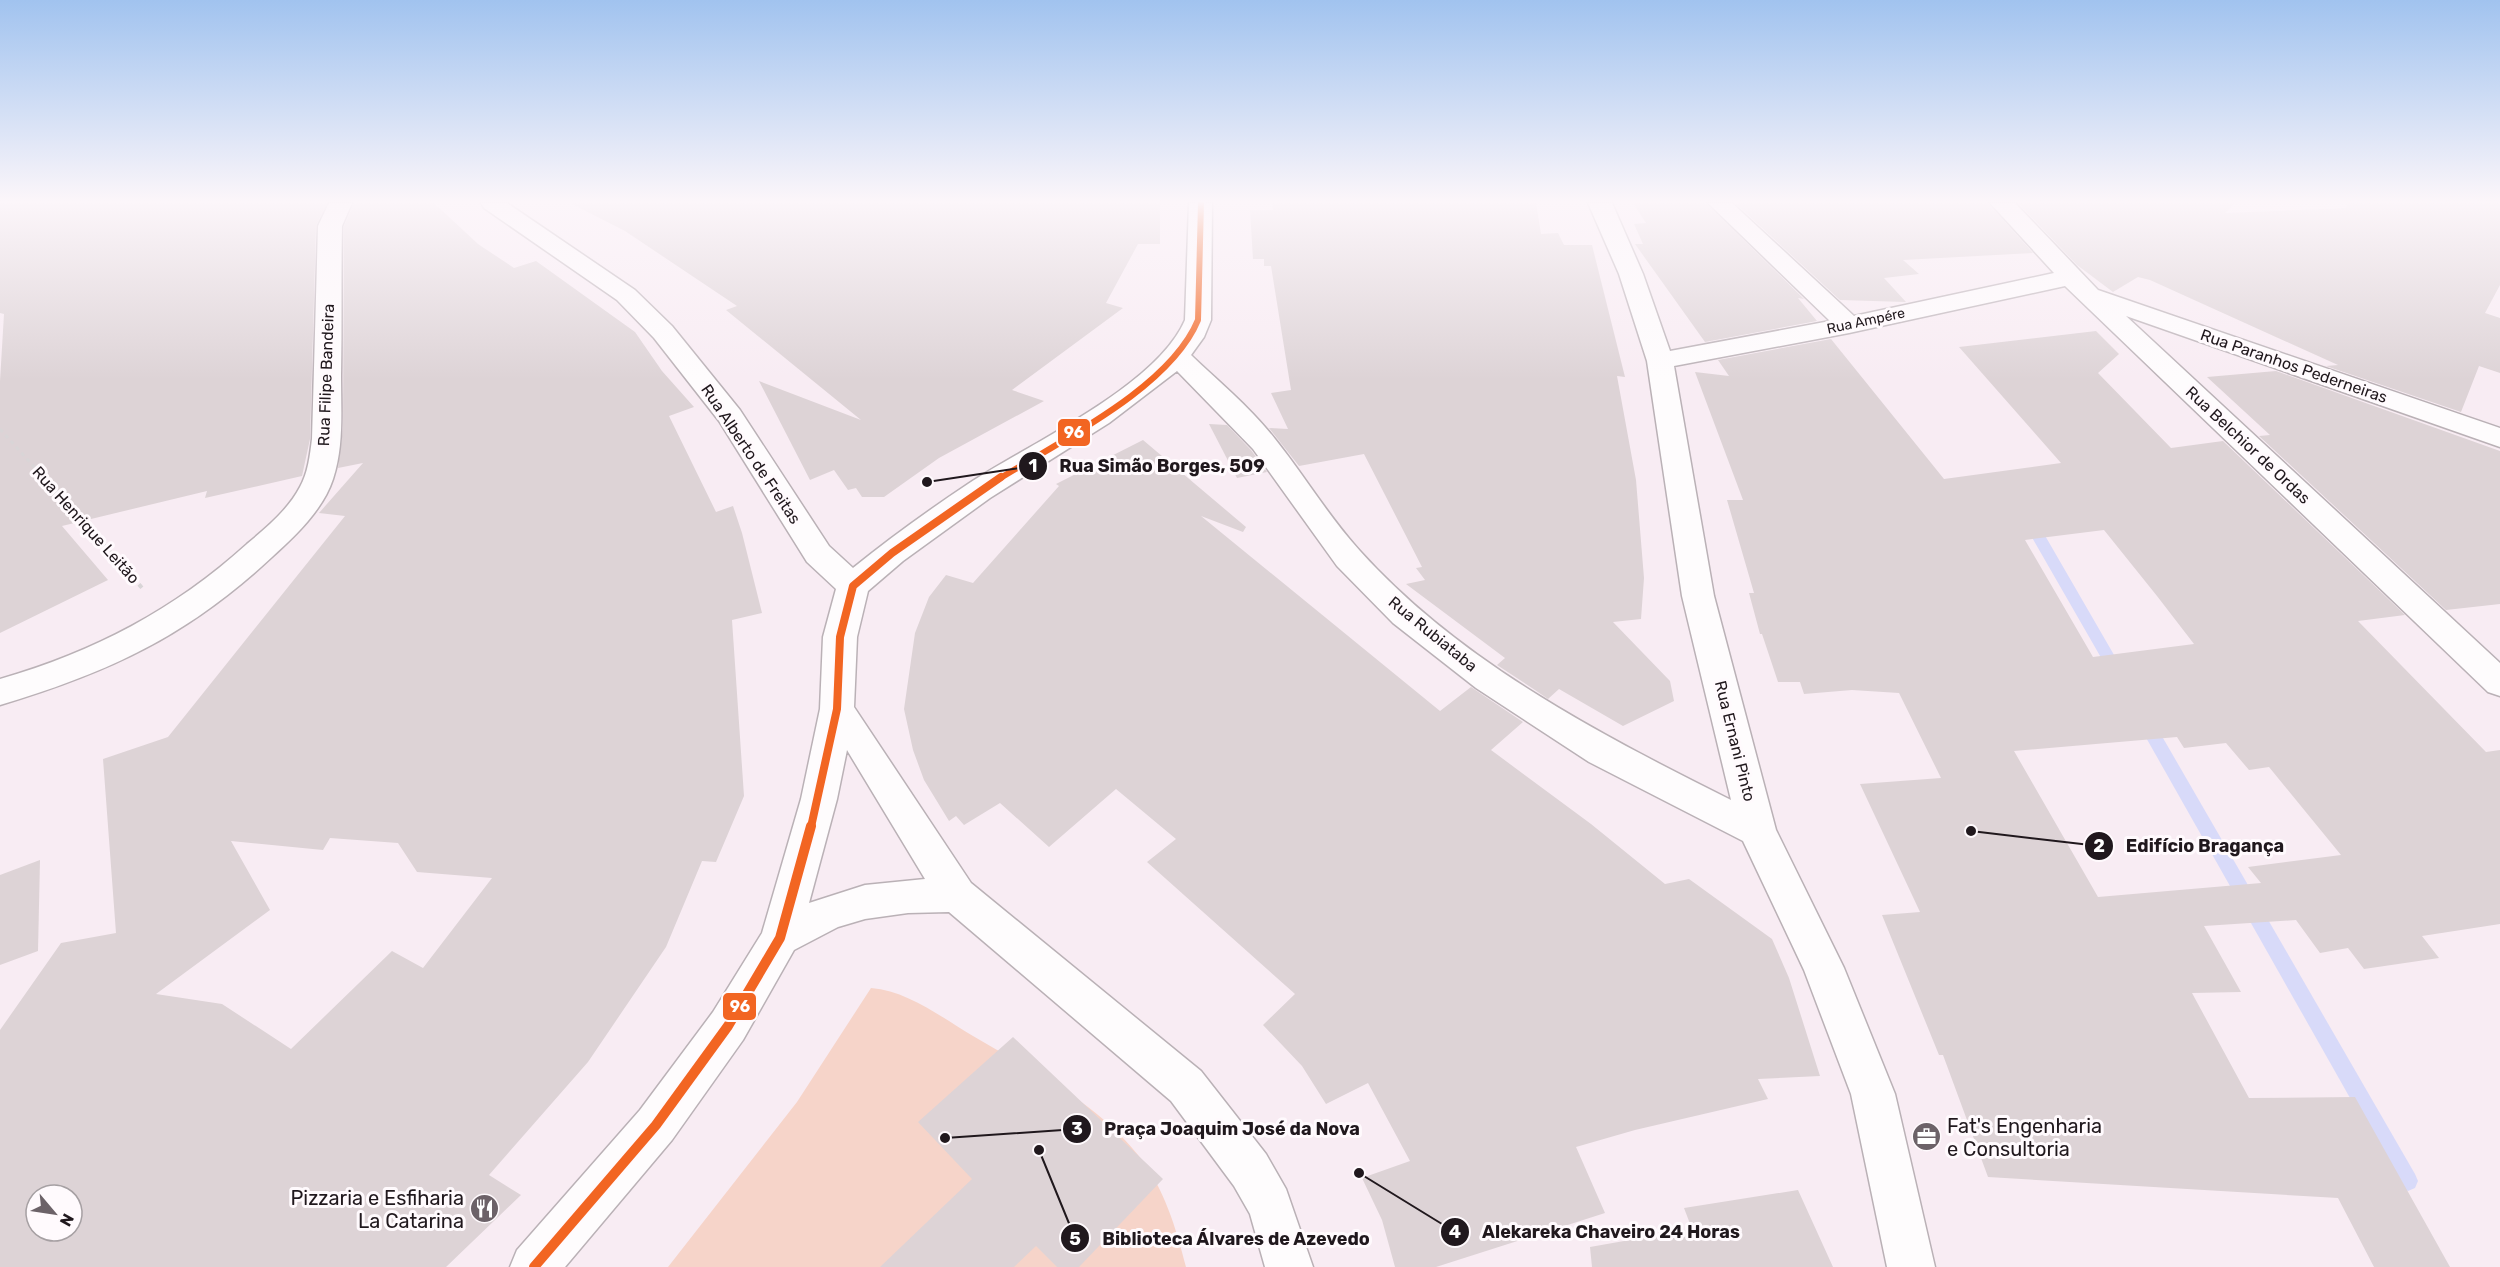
<svg xmlns="http://www.w3.org/2000/svg" width="2500" height="1267" font-family="Rubik,sans-serif">
<style>
.green{fill:#f6d4c9}
.lines{fill:none;stroke-linecap:round;stroke-linejoin:round}
.stream{fill:#d8daf9;fill-rule:evenodd}
.building{fill:#ddd3d6;fill-rule:evenodd}
.minor-casing{stroke:#bab1b6;stroke-width:3}
.path-far1{stroke:#d9d5d7;stroke-width:3;stroke-dasharray:4 4;stroke-linecap:butt}
.path{stroke:#d9d5d7;stroke-width:4;stroke-dasharray:4.5 4.5;stroke-linecap:butt}
.minor{fill:#fefcfd;fill-rule:evenodd}
.bus-1-far2-casing{stroke:#fffafd;stroke-width:10}
.bus-1-far1-casing{stroke:#fffafd;stroke-width:12}
.bus-1-casing{stroke:#fffafd;stroke-width:14}
.bus-1-far2{stroke:#f26522;stroke-width:6}
.bus-1-far1{stroke:#f26522;stroke-width:8}
.bus-1{stroke:#f26522;stroke-width:10}
.labels{text-anchor:middle;dominant-baseline:central;stroke-width:6;stroke-linejoin:round;paint-order:stroke}
.far-street-label{font-size:14px;fill:#20181d;stroke:#fffafd}
.street-label{font-size:16px;fill:#20181d;stroke:#fffafd}
.near-poi-label{font-size:20px;fill:#20181d;stroke:#fffafd;text-anchor:start}
.leader{fill:none;stroke:#20181d;stroke-width:2}
.callout-dot{fill:#20181d;stroke:#fffafd;stroke-width:2}
.mark-label{font-size:18px;text-anchor:middle;font-weight:bold;fill:#fff}
.callout-label{font-size:18px;text-anchor:middle;font-weight:bold;fill:#20181d;stroke:#fffafd;stroke-width:6;stroke-linejoin:round;paint-order:stroke}
.line-badge{stroke:#fffafd;stroke-width:2}
.badge-label{font-size:16px;text-anchor:middle;font-weight:bold;fill:#fff}
</style>
<rect width="100%" height="100%" fill="#f8ecf3"/>
<!-- green -->
<path class="green" d="M871,988c37,3 70,29 102,48 58,34 122,65 165,119 26,32 38,73 48,112h-518l129,-165z"/>
<g class="lines">
<!-- stream -->
<g class="stream">
<polygon points="2029,515 2036,520 2121,667 2124,671 2121,675 2111,675 2022,520"/>
<polygon points="2146,717 2152,719 2415,1174 2418,1181 2415,1188 2408,1191 2401,1188 2140,727 2138,723 2140,719"/>
</g>
</g>
<!-- building -->
<g class="building">
<polygon points="0,203 327,203 316,226 310,439 302,476 205,498 207,491 62,526 108,580 0,633 0,381 4,314 0,313"/>
<path d="M354,203h80l44,41 36,24 22,-7 99,71 27,39 32,36 -25,9 47,96 17,-6 9,27 20,80 -30,7 12,176 -28,66 -14,-1 -36,86 -78,115 -99,113 32,20 -75,72h-446v-237l61,-87 55,-10 -13,-174 65,-22 177,-221 -26,-3 44,-50 -25,5 5,-40 1,-202zM330,838l68,5 19,29 75,6 -69,90 -31,-17 -101,98 -69,-45 -66,-10 114,-84 -39,-69 92,9zM36,1195h36v36h-36z"/>
<polygon points="570,203 1160,203 1160,244 1138,244 1106,303 1123,308 1012,390 1044,401 939,458 884,497 862,497 856,488 848,490 834,470 810,480 759,381 861,420 726,310 737,306 625,231"/>
<polygon points="1272,203 1536,203 1541,234 1558,233 1564,245 1592,245 1625,377 1617,376 1636,480 1644,578 1641,619 1613,622 1670,681 1674,701 1623,726 1559,689 1548,699 1535,690 1497,665 1505,658 1406,584 1425,580 1416,568 1422,567 1364,454 1299,466 1269,428 1288,429 1271,393 1291,390 1271,266 1264,266 1264,259 1253,259 1250,210 1273,210"/>
<polygon points="1633,203 1706,203 1804,299 1798,298 1817,321 1705,342 1635,244 1643,244 1634,224 1646,223"/>
<polygon points="1735,203 1988,203 2033,253 1903,260 1919,274 1884,278 1906,302 1840,300"/>
<polygon points="2018,203 2235,203 2225,213 2346,208 2348,203 2500,203 2500,285 2485,313 2500,318 2500,373 2479,366 2461,412 2326,366 2338,365 2150,280 2138,277 2113,292 2077,265"/>
<path d="M2096,331l23,23 -21,19 73,75 52,-7 182,174 -47,6 128,131 14,-2v174l-78,12 17,22 -75,11 -16,-21 -28,5 -24,-33 -92,6 37,66 -49,1 57,105 106,-1 95,170h-76l-36,-69 -350,-21 -45,-122h-4l-57,-140 38,-3 -60,-128 81,-6 -42,-85 -47,-3 -48,4 -4,-12h-22l-16,-48h-2l-11,-41h5l-27,-93h16l-48,-128 34,4 -11,-16 113,-21 113,140 117,-16 -102,-116zM2104,530l53,66 37,48 -101,13 -68,-117zM2177,737l7,11 42,-5 23,27 20,-3 72,88 -93,12 13,16 -163,14 -84,-146z"/>
<polygon points="2276,371 2500,451 2500,604 2446,610 2259,436 2270,435 2207,377"/>
<polygon points="1209,424 1227,425 1251,450 1267,472 1237,478"/>
<polygon points="1143,440 1246,527 1243,532 1201,516 1440,711 1471,687 1523,722 1491,750 1591,824 1665,884 1689,879 1772,939 1789,978 1820,1076 1758,1079 1768,1099 1635,1130 1576,1147 1605,1213 1436,1267 1395,1267 1382,1220 1362,1178 1410,1161 1368,1083 1326,1104 1302,1066 1263,1025 1295,994 1147,862 1176,839 1116,789 1049,847 1000,803 964,825 956,816 949,821 924,780 913,750 904,709 915,633 929,597 946,575 973,583 1059,486 1056,484"/>
<polygon points="40,860 38,951 0,965 0,875"/>
<polygon points="1013,1037 1163,1179 1079,1267 1057,1267 1036,1246 1014,1267 880,1267 972,1179 918,1122"/>
<polygon points="1798,1190 1833,1267 1592,1267 1590,1247 1692,1229 1684,1208"/>
</g>
<g class="lines">
<defs>
<g id="minor">
<path d="M329,203h23l-10,23c-1,50 0,100 -1,150 0,34 3,70 -8,103 -10,31 -38,57 -61,78 -85,79 -162,115 -272,148v-26c94,-27 174,-69 247,-135 19,-16 41,-34 53,-57 8,-14 10,-32 12,-48l6,-213z"/>
<path d="M481,203h26l128,87 37,36 68,84 89,136 24,22c37,-30 76,-58 115,-84 61,-40 189,-98 217,-164l4,-117h23l-1,117 -7,17 -13,18c28,27 60,53 84,84 29,36 53,77 85,112 100,111 239,183 371,249l-49,-204 -35,-235 -28,-87 -31,-71h24l31,71 27,77 160,-30 -122,-118h24l122,113 200,-43 -64,-70h25l83,87 402,138v19l-374,-131 374,347v33l-12,-4 -423,-406 -216,47 -175,33 40,230 62,234 68,138 51,126 40,173h-48l-36,-173 -47,-124 -61,-129 -154,-79 -113,-74 -83,-65 -56,-57 -84,-117 -76,-78 -68,52 -119,75 -87,63 -35,30 -11,46 -3,70 117,176 230,188 65,83 20,35 27,78h-48l-15,-53 -16,-28 -63,-85 -222,-189 -41,1 -43,6 -27,8 -44,23 -51,90 -71,100 -107,127h-55l7,-17 123,-140 73,-98 49,-79 39,-134 19,-90 3,-72 13,-48 -29,-27 -88,-141 -65,-83 -37,-38 -133,-92zM847,750l78,129 -60,6 -56,18 28,-104z"/>
</g>
</defs>
<!-- minor casing -->
<use href="#minor" class="minor-casing"/>
<!-- path-far1 -->
<polyline class="path-far1" points="0,429 45,479"/>
<!-- path -->
<polyline class="path" points="43,477 143,589"/>
<!-- minor -->
<use href="#minor" class="minor"/>
<defs>
<path id="bus-1-far2" d="M999,479c61,-38 171,-91 199,-159l3,-117"/>
<polyline id="bus-1-far1" points="811,827 837,709 840,637 853,586 892,553 1001,477"/>
<polyline id="bus-1" points="534,1267 656,1125 728,1026 780,938 811,826"/>
</defs>
<!-- bus-1-far2 casing -->
<use href="#bus-1-far2" class="bus-1-far2-casing"/>
<!-- bus-1-far1 casing -->
<use href="#bus-1-far1" class="bus-1-far1-casing"/>
<!-- bus-1 casing -->
<use href="#bus-1" class="bus-1-casing"/>
<!-- bus-1-far2 -->
<use href="#bus-1-far2" class="bus-1-far2"/>
<!-- bus-1-far1 -->
<use href="#bus-1-far1" class="bus-1-far1"/>
<!-- bus-1 -->
<use href="#bus-1" class="bus-1"/>
</g>
<!-- sky -->
<linearGradient id="sky" x2="0" y2="1"><stop stop-color="#a1c3ef"/><stop offset="0.53" stop-color="#fcf6fa"/><stop offset="1" stop-color="#fcf6fa" stop-opacity="0"/></linearGradient>
<rect width="2500" height="380" fill="url(#sky)"/>
<!-- icons -->
<defs>
<symbol id="office-disc" viewBox="-11 -11 22 22"><circle r="9.5" fill="#6c6268" stroke="#fffafd"/><path d="M-6-3h4V-5.5h4V-3h4V5H-6ZM-1-4.5V-3h2v-1.5ZM-6 0V1H6V0Z" fill="#fff"/></symbol>
<symbol id="restaurant-disc" viewBox="-11 -11 22 22"><circle r="9.5" fill="#6c6268" stroke="#fffafd"/><path d="M-5-6h1v4h1v-4h1v4h1v-4h1v5L-1.5 .5V6h-2V.5L-5-1ZM5-6V6H3V1.5H1.5Q1.5-4 5-6Z" fill="#fff"/></symbol>
</defs>
<g fill-rule="evenodd">
<use href="#office-disc" x="1910" y="1120" width="33" height="33"/>
<use href="#restaurant-disc" x="468" y="1192" width="33" height="33"/>
</g>
<g class="labels">
<!-- far-street labels -->
<g class="far-street-label">
<text transform="translate(1866 321) rotate(-12)">Rua Ampére</text>
</g>
<!-- street labels -->
<g class="street-label">
<text transform="translate(2294 366) rotate(19)">Rua Paranhos Pederneiras</text>
<text transform="translate(326 375) rotate(-88)">Rua Filipe Bandeira</text>
<text transform="translate(2248 445) rotate(43)">Rua Belchior de Ordas</text>
<text transform="translate(751 454) rotate(56)">Rua Alberto de Freitas</text>
<text transform="translate(86 525) rotate(48)">Rua Henrique Leitão</text>
<text transform="translate(1433 634) rotate(39)">Rua Rubiataba</text>
<text transform="translate(1735 741) rotate(76)">Rua Ernani Pinto</text>
</g>
<!-- near-poi labels -->
<g class="near-poi-label">
<text x="1947" y="1126">Fat's Engenharia<tspan x="1947" dy="23">e Consultoria</tspan></text>
<text x="464" y="1198" text-anchor="end">Pizzaria e Esfiharia<tspan x="464" dy="23">La Catarina</tspan></text>
</g>
</g>
<!-- callouts -->
<path class="leader" d="M927 482L1033 466M1971 831L2099 846M945 1138L1077 1129M1359 1173L1455 1232M1039 1150L1075 1238"/>
<g class="callout-dot">
<circle cx="927" cy="482" r="6"/>
<circle cx="1971" cy="831" r="6"/>
<circle cx="945" cy="1138" r="6"/>
<circle cx="1359" cy="1173" r="6"/>
<circle cx="1039" cy="1150" r="6"/>
<circle cx="1033" cy="466" r="15"/>
<circle cx="2099" cy="846" r="15"/>
<circle cx="1077" cy="1129" r="15"/>
<circle cx="1455" cy="1232" r="15"/>
<circle cx="1075" cy="1238" r="15"/>
</g>
<g class="mark-label">
<text x="1033" y="472">1</text>
<text x="2099" y="852">2</text>
<text x="1077" y="1135">3</text>
<text x="1455" y="1238">4</text>
<text x="1075" y="1245">5</text>
</g>
<g class="callout-label">
<text x="1162" y="472">Rua Simão Borges, 509</text>
<text x="2205" y="852">Edifício Bragança</text>
<text x="1232" y="1135">Praça Joaquim José da Nova</text>
<text x="1611" y="1238">Alekareka Chaveiro 24 Horas</text>
<text x="1236" y="1245">Biblioteca Álvares de Azevedo</text>
</g>
<g class="line-badge">
<rect x="1057" y="418" width="34" height="29" rx="6" fill="#f26522"/>
<rect x="722" y="992" width="35" height="29" rx="6" fill="#f26522"/>
</g>
<g class="badge-label">
<text x="1074" y="438">96</text>
<text x="740" y="1012">96</text>
</g>
<!-- north arrow -->
<g transform="translate(54 1213) rotate(119)"><circle r="28" fill="#fffafd" stroke="#a6a0a3" stroke-width="1.5"/>
<path d="M0-4.5L10 22L0 15L-10 22Z" fill="#6c6268"/>
<text y="-9" font-size="16" font-weight="bold" text-anchor="middle" fill="#20181d">N</text>
</g>
</svg>
